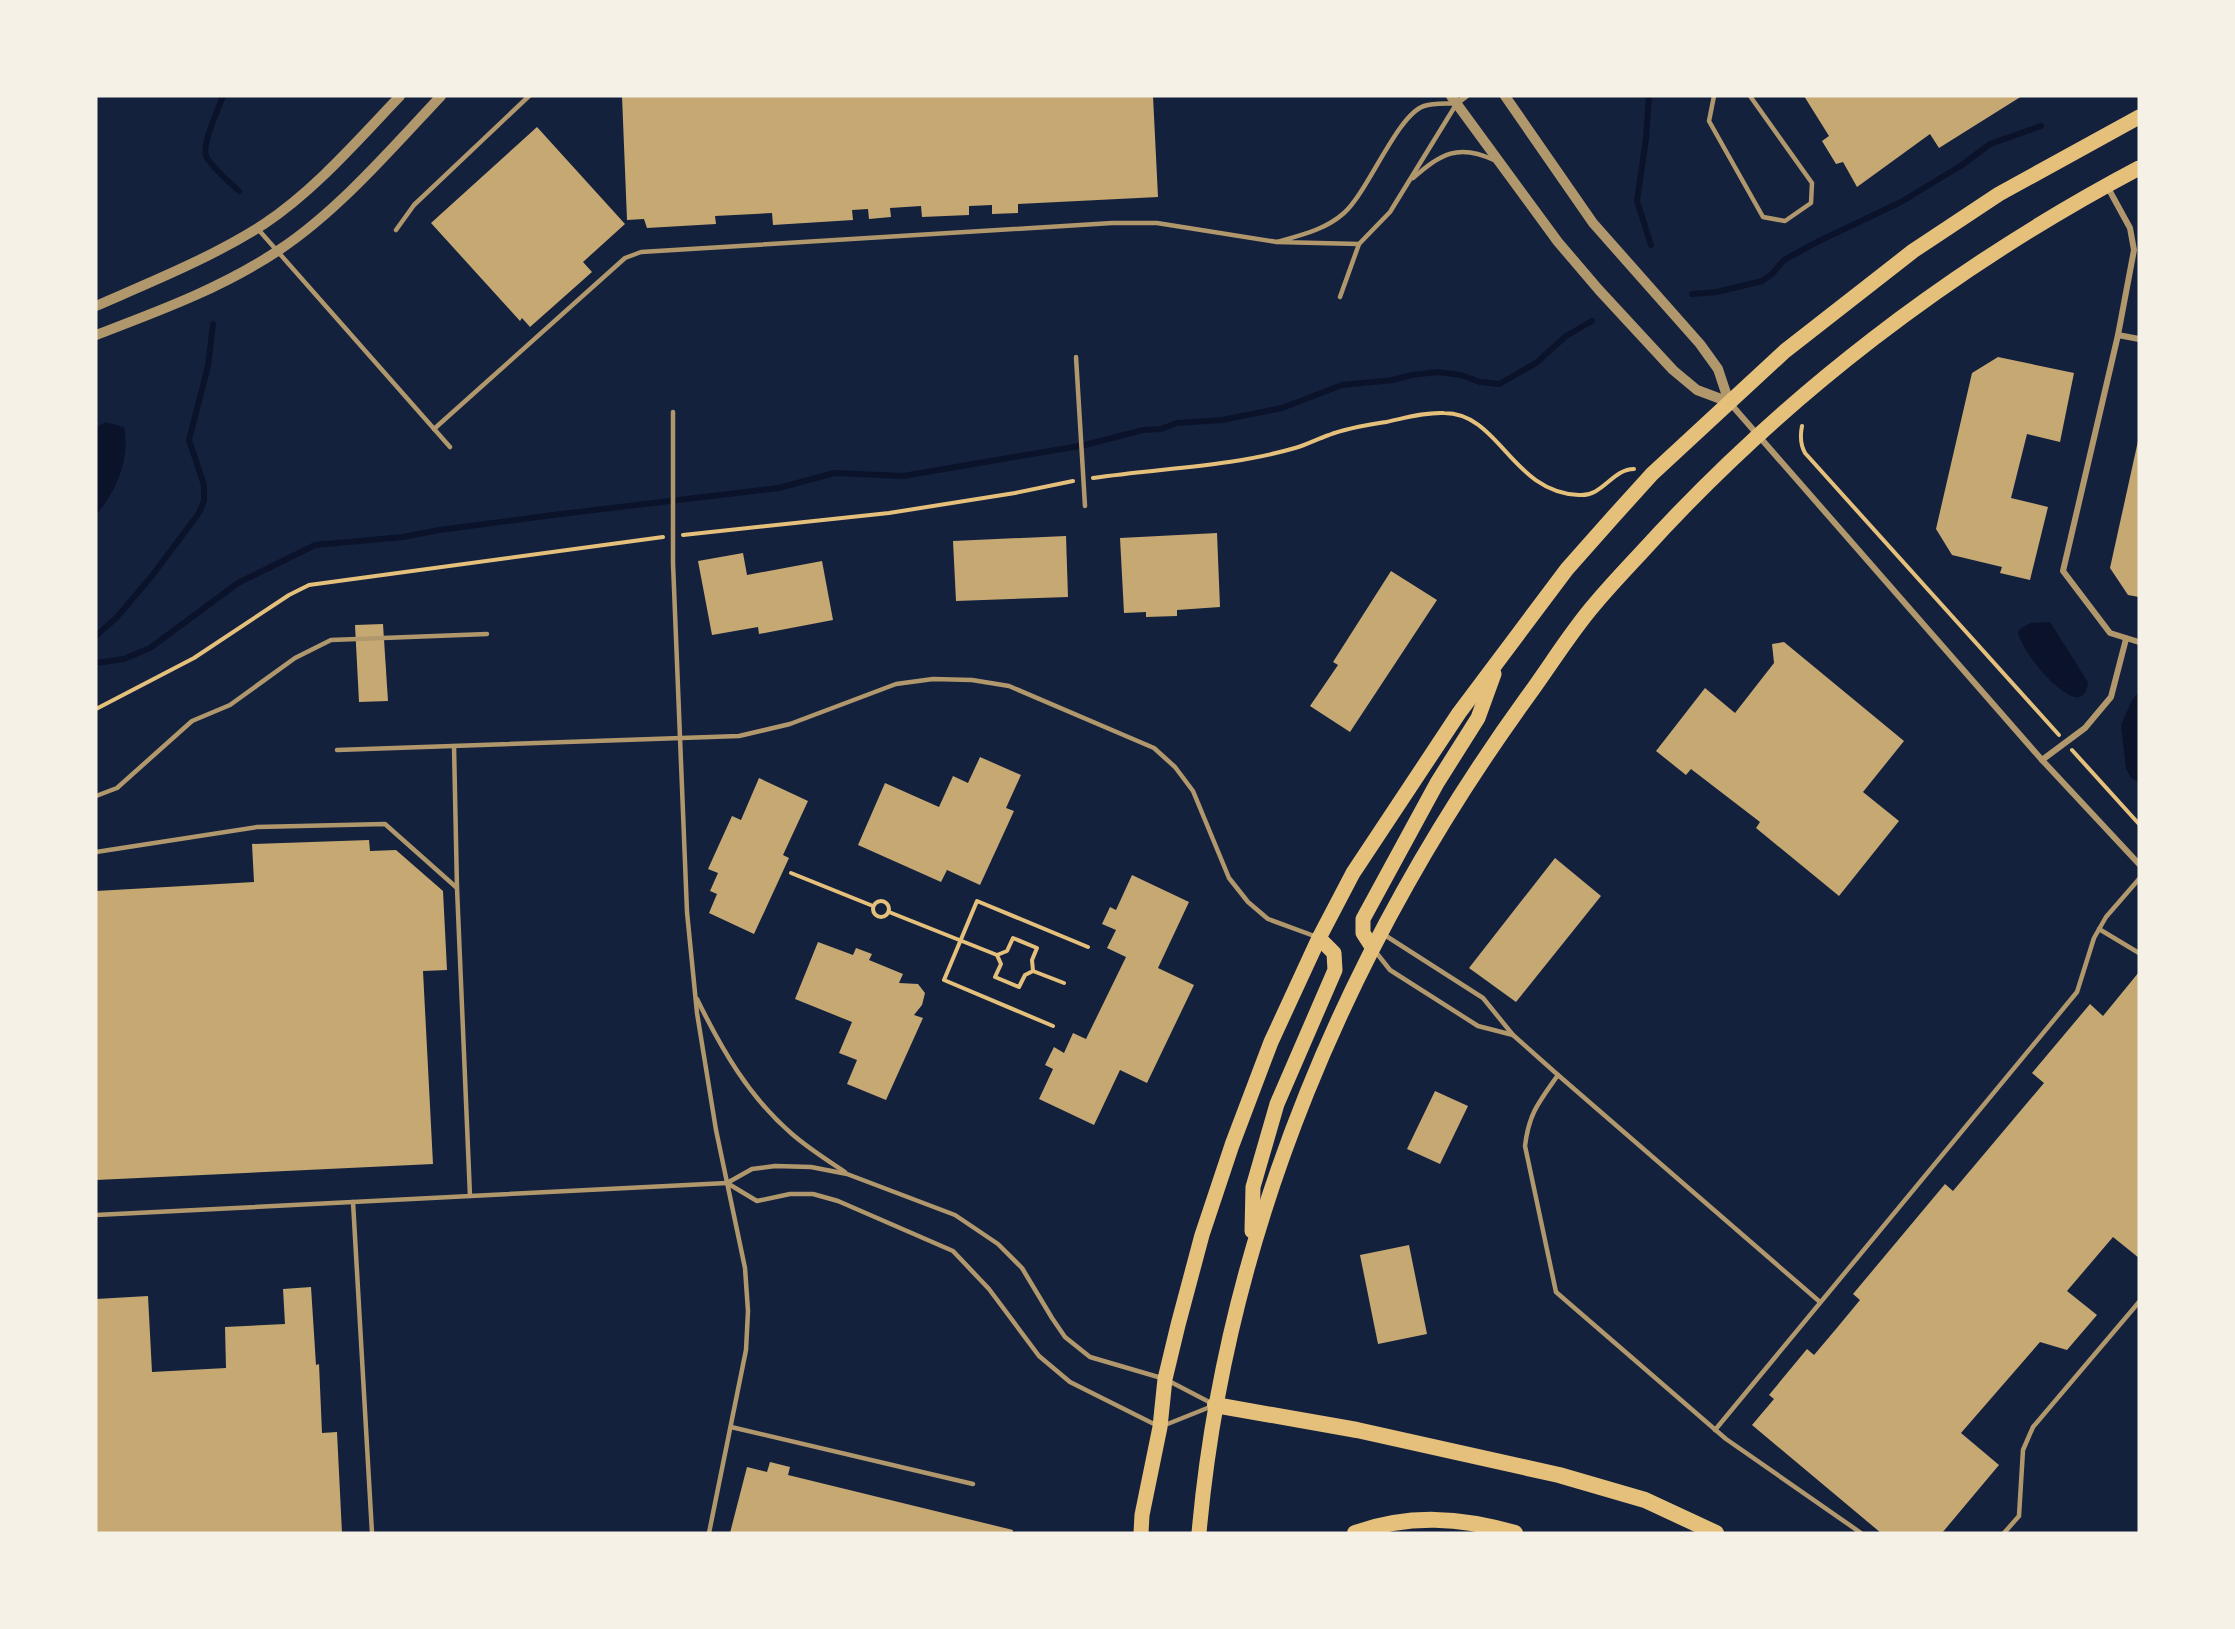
<svg xmlns="http://www.w3.org/2000/svg" width="2235" height="1629" font-family="Figtree,sans-serif">
<style>
.water{fill:#0b132b}
.lines{fill:none;stroke-linecap:round;stroke-linejoin:round}
.stream{stroke:#0b132b;stroke-width:6}
.building{fill:#c6a872}
.path{stroke:#e5c07b;stroke-width:4}
.service{stroke:#b1986c;stroke-width:4.5}
.minor{stroke:#b1986c;stroke-width:6}
.tertiary{stroke:#b1986c;stroke-width:10}
.primary{stroke:#e5c07b;stroke-width:15}
.trunk{stroke:#e5c07b;stroke-width:16}
</style>
<rect width="100%" height="100%" fill="#14213d"/>
<!-- water -->
<g class="water">
<path d="M105,422l19,5c7,30 -8,65 -28,88v-87z"/>
<path d="M2050,622l38,60c-4,47 -67,-28 -70,-50l3,-4 10,-5z"/>
<polygon points="2139,692 2139,782 2131,778 2126,769 2121,725 2132,700"/>
</g>
<g class="lines">
<!-- stream -->
<g class="stream">
<path d="M223,96c-5,14 -21,47 -17,60 3,8 26,29 33,35"/>
<polyline points="1649,96 1646,139 1637,201 1651,245"/>
<polyline points="1692,294 1717,292 1762,281 1772,274 1784,260 1819,241 1901,202 1962,165 1990,144 2041,126"/>
<polyline points="96,636 117,617 151,577 199,513 204,501 204,485 189,440 208,366 213,324"/>
<polyline points="96,663 124,659 150,648 238,583 315,545 403,537 439,530 561,514 779,488 834,473 903,476 1085,445 1143,430 1161,429 1177,423 1222,420 1282,408 1342,385 1393,380 1412,375 1437,372 1461,375 1480,382 1499,384 1536,363 1566,336 1592,321"/>
</g>
</g>
<!-- building -->
<g class="building">
<polygon points="622,96 1153,96 1158,197 1018,204 1018,213 992,214 992,205 969,206 969,215 922,217 921,206 890,208 891,217 869,219 868,209 852,210 853,220 773,225 772,213 715,216 716,224 647,228 644,219 627,220"/>
<polygon points="1804,96 2022,96 1939,148 1930,134 1857,187 1843,162 1836,164 1822,141 1829,136"/>
<polygon points="537,127 625,224 583,262 592,272 530,327 522,318 520,321 431,223"/>
<polygon points="1998,357 2074,373 2060,442 2027,434 2011,498 2048,507 2030,580 2000,573 2002,567 1952,555 1936,529 1972,373"/>
<polygon points="2138,441 2139,441 2139,597 2128,595 2110,568"/>
<polygon points="1217,533 1220,607 1177,610 1177,616 1146,617 1146,612 1124,613 1120,538"/>
<polygon points="1066,536 1068,597 956,601 953,541"/>
<polygon points="743,553 747,575 822,561 833,620 759,634 758,627 712,635 698,561"/>
<polygon points="1391,571 1437,600 1350,732 1310,706 1338,665 1333,662"/>
<polygon points="383,624 388,701 359,702 355,625"/>
<polygon points="1784,642 1904,741 1863,792 1899,821 1839,896 1756,828 1760,822 1691,769 1686,775 1656,751 1705,688 1735,713 1774,663 1772,644"/>
<polygon points="980,757 1021,775 1006,808 1014,811 980,885 947,870 941,882 858,845 885,783 939,807 953,776 968,783"/>
<polygon points="759,778 808,801 783,855 789,858 754,934 709,913 717,894 710,891 718,873 708,869 732,816 741,820"/>
<polygon points="369,840 370,851 396,850 443,891 447,970 423,971 433,1164 96,1180 96,891 254,882 252,844"/>
<polygon points="1555,858 1601,896 1516,1002 1469,968"/>
<polygon points="1132,875 1189,902 1158,968 1194,985 1147,1083 1120,1070 1094,1125 1039,1099 1053,1069 1045,1065 1054,1047 1064,1053 1073,1033 1086,1039 1126,957 1107,948 1116,930 1102,924 1110,907 1116,910"/>
<polygon points="818,942 853,955 856,948 872,954 869,960 903,974 899,983 918,984 925,993 922,1005 914,1015 923,1018 886,1100 847,1084 857,1060 839,1053 852,1022 795,999"/>
<polygon points="2139,972 2139,1258 2113,1237 2067,1291 2097,1315 2067,1350 2040,1342 1961,1433 1999,1465 1942,1533 1881,1533 1752,1425 1774,1399 1769,1395 1807,1349 1814,1355 1836,1329 1860,1300 1853,1294 1945,1184 1953,1191 2044,1083 2032,1073 2090,1004 2103,1016"/>
<polygon points="1435,1091 1468,1106 1440,1164 1407,1149"/>
<polygon points="1409,1245 1427,1334 1378,1344 1360,1255"/>
<polygon points="311,1287 316,1365 319,1364 322,1433 337,1432 342,1533 96,1533 96,1299 148,1296 152,1372 226,1368 225,1327 285,1324 283,1289"/>
<polygon points="770,1462 790,1467 788,1475 1013,1530 1012,1533 730,1533 747,1467 767,1472"/>
</g>
<g class="lines">
<!-- path -->
<g class="path">
<path d="M1802,426c-2,10 -2,18 3,27l254,282"/>
<path d="M1093,478c66,-10 137,-11 202,-30 11,-3 22,-9 34,-13 18,-7 38,-10 57,-13 19,-4 39,-10 58,-9 56,0 67,79 135,82 24,2 33,-26 55,-26"/>
<polyline points="683,535 889,513 1015,493 1073,481"/>
<polyline points="96,709 194,658 289,595 309,585 663,537"/>
<polyline points="2072,750 2139,824"/>
<polyline points="791,873 873,906"/>
<circle cx="881" cy="909" r="8"/>
<polyline points="889,912 997,955"/>
<polyline points="1033,971 1025,975 1019,987 995,977 1001,964 997,955 1007,951 1013,938 1037,948 1032,960 1033,971 1064,983"/>
<polyline points="1053,1026 944,980 977,901 1088,947"/>
</g>
<!-- service -->
<g class="service">
<polyline points="1714,96 1709,121 1763,217 1785,221 1811,203 1812,183 1750,96"/>
<path d="M1457,103l-67,109 -31,32 -82,-2c24,-7 48,-12 67,-29 24,-21 53,-98 80,-107 10,-3 23,-2 33,-3z"/>
<path d="M1413,178c28,-24 45,-35 81,-18"/>
<polyline points="257,228 450,447"/>
<polyline points="396,230 414,205 529,96"/>
<polyline points="1340,297 1359,244"/>
<polyline points="1076,357 1085,506"/>
<polyline points="673,412 673,563 687,912 697,1013 716,1130 745,1268 748,1311 746,1350 709,1533"/>
<polyline points="434,429 625,258 641,252 1112,223 1157,223 1277,242"/>
<polyline points="454,746 457,888"/>
<polyline points="337,750 739,736 790,724 896,684 933,679 972,680 1009,686 1154,748 1175,767 1193,791 1229,878 1248,902 1268,919 1317,937"/>
<polyline points="96,796 117,788 192,721 230,705 295,658 331,640 487,634"/>
<polyline points="96,852 257,827 385,824 457,888 470,1196"/>
<polyline points="2099,929 2139,953"/>
<polyline points="1383,934 1483,998 1513,1035 1558,1075 1820,1302"/>
<polyline points="1375,951 1390,970 1478,1026 1513,1035"/>
<path d="M697,999c25,51 52,98 95,135 16,14 35,26 53,38"/>
<path d="M1558,1075c-19,27 -29,38 -33,71l31,146 170,147 135,94"/>
<polygon points="775,1166 811,1167 847,1174 955,1215 998,1244 1022,1268 1052,1318 1065,1337 1090,1357 1165,1379 1215,1405 1160,1427 1070,1382 1039,1356 989,1289 953,1251 838,1201 813,1194 790,1194 757,1201 727,1183 752,1169"/>
<polyline points="353,1202 372,1533"/>
<polyline points="96,1215 727,1183"/>
<polyline points="731,1427 973,1484"/>
<polyline points="1715,1430 2077,992 2094,938 2106,917 2139,879"/>
<polyline points="2004,1533 2019,1516 2023,1450 2033,1427 2139,1302"/>
</g>
<!-- minor -->
<g class="minor">
<polyline points="1457,103 1466,96"/>
<polyline points="2107,186 2130,228 2134,250 2118,335 2063,571 2110,633 2139,642"/>
<polyline points="2118,335 2139,339"/>
<polyline points="1729,402 2042,760 2139,864"/>
<polyline points="2042,760 2085,728 2111,697 2126,639"/>
</g>
<!-- tertiary -->
<g class="tertiary">
<polyline points="1451,96 1558,242 1599,290 1673,370 1697,390 1729,402"/>
<polyline points="1505,96 1593,223 1700,344 1718,369 1729,402"/>
<path d="M96,306c55,-24 117,-49 168,-82 51,-34 94,-84 136,-128"/>
<path d="M96,335c63,-24 126,-47 183,-85 59,-39 113,-102 162,-154"/>
</g>
<!-- primary -->
<g class="primary">
<polyline points="1372,947 1363,933 1363,919 1437,783 1478,718 1494,674"/>
<polyline points="1252,1231 1253,1187 1277,1104 1335,970 1334,953 1319,938"/>
<polyline points="1141,1533 1142,1515 1160,1427 1165,1379 1178,1325 1202,1235 1232,1145 1271,1042 1319,938 1353,873 1459,713 1567,569 1614,516 1652,474 1785,351 1913,251 1999,194 2139,117"/>
<path d="M1199,1533c27,-304 151,-591 329,-837 22,-30 42,-63 66,-91 15,-18 31,-35 47,-52 141,-156 311,-286 498,-385"/>
</g>
<!-- trunk -->
<g class="trunk">
<polyline points="1215,1405 1357,1430 1559,1475 1645,1500 1716,1533"/>
<path d="M1355,1533c54,-19 105,-16 160,0"/>
</g>
</g>
<!-- border -->
<rect width="2235" height="1629" fill="none" stroke="#f6f1e7" stroke-width="195"/>
</svg>
